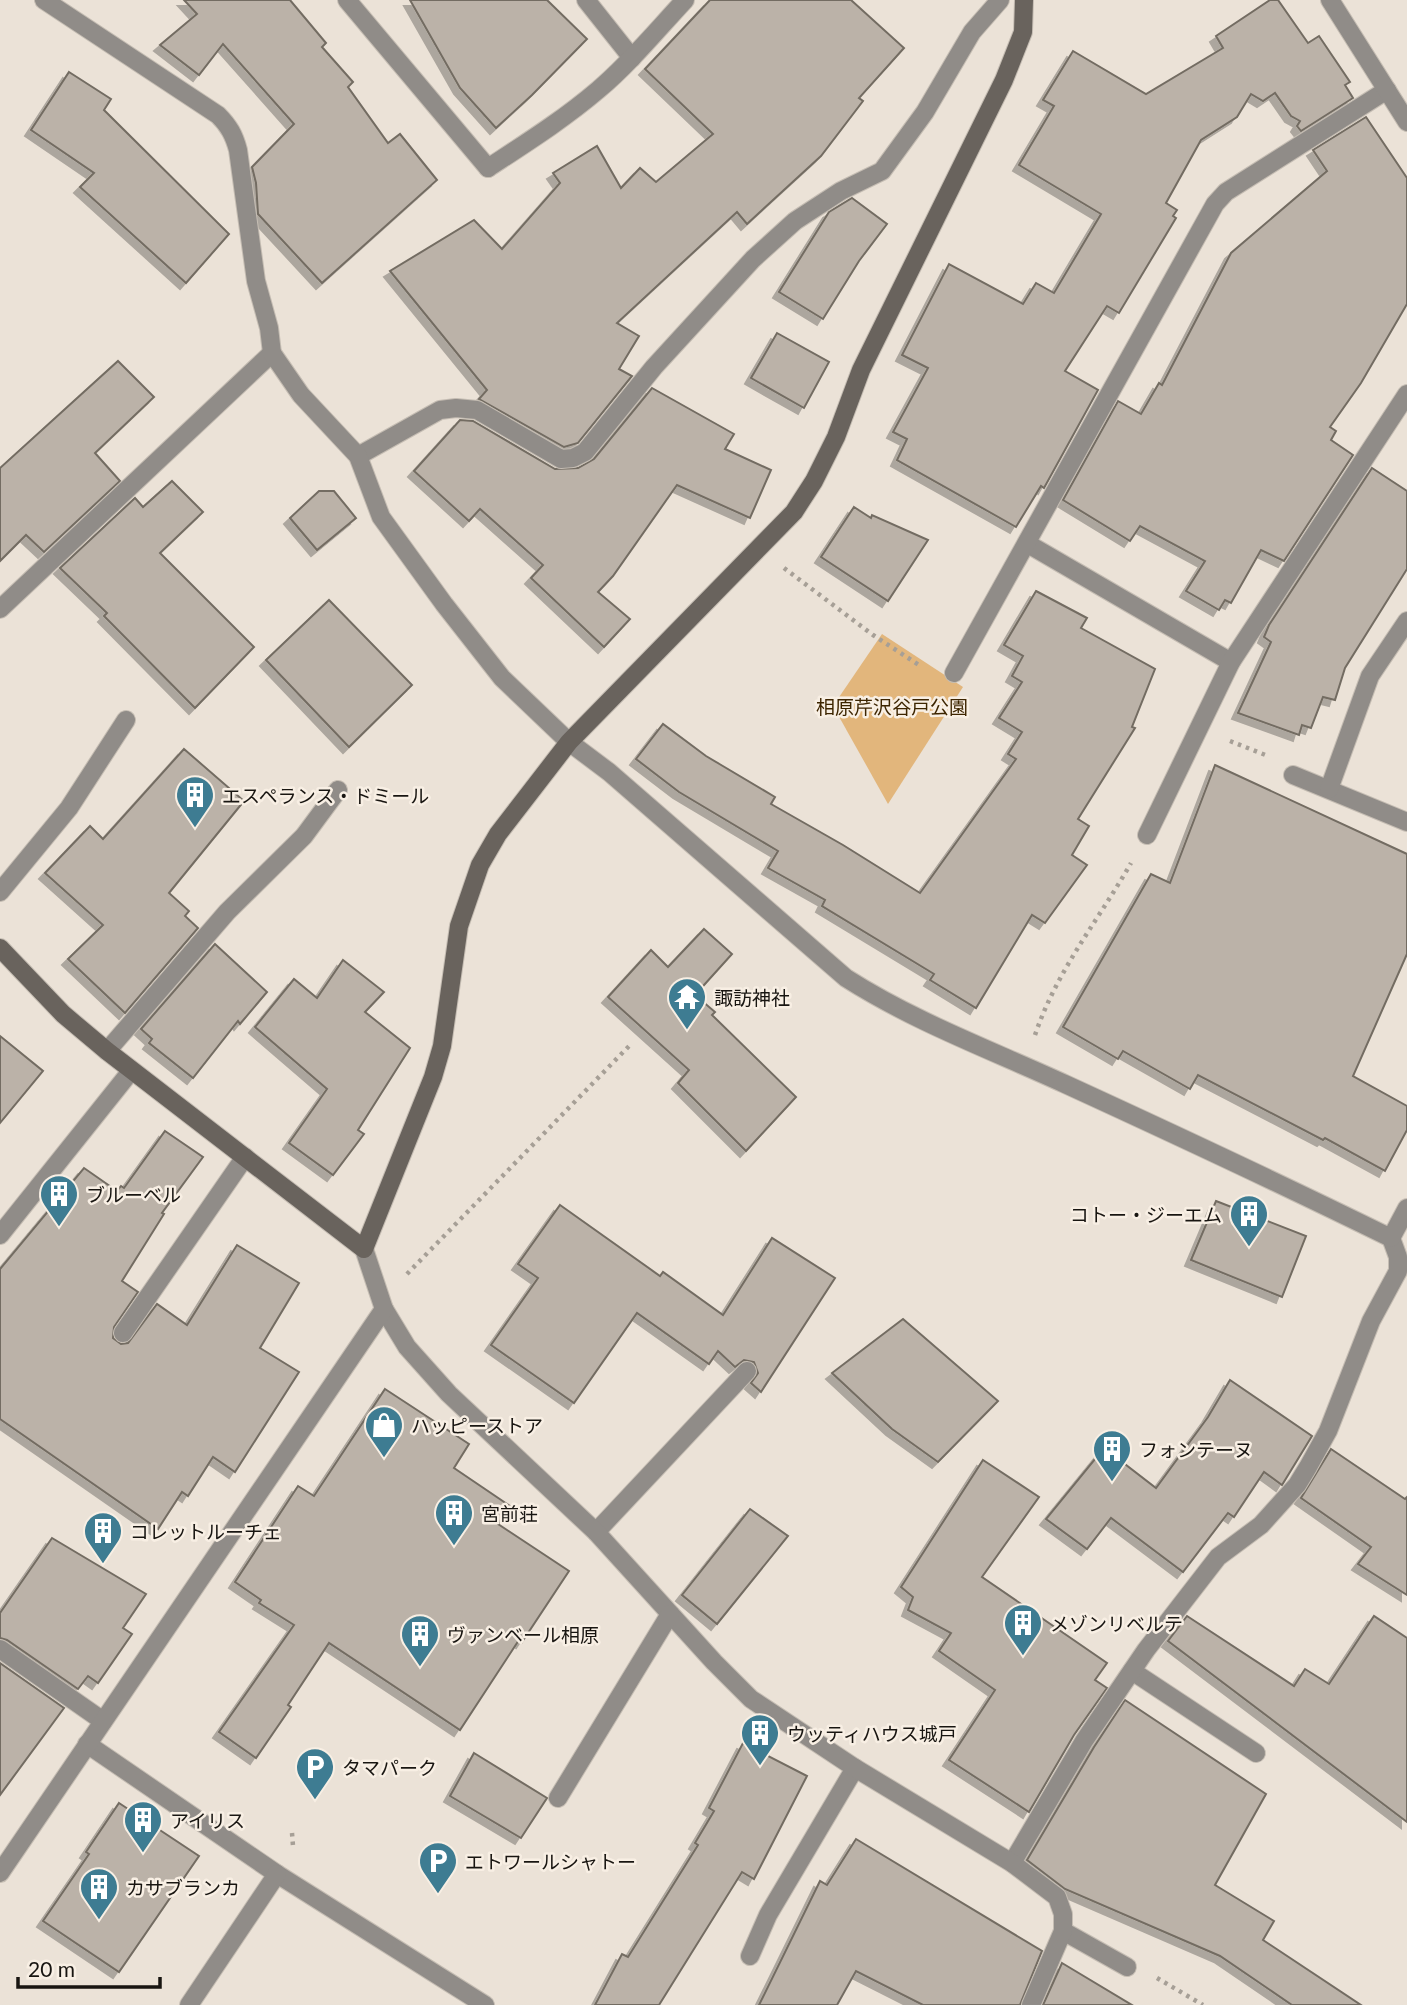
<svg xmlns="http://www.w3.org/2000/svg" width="1407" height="2005" font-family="Lato,'Noto Sans JP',sans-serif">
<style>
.green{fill:#e2b67c}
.building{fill:#bbb2a8;stroke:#736c62;stroke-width:2;filter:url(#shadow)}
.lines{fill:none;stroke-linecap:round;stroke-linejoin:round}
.lane-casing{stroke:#c5bdb3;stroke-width:20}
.street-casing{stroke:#c5bdb3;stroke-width:20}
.secondary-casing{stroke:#c5bdb3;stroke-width:20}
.path{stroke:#a69f96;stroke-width:4.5;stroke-dasharray:3.5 5;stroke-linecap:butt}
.lane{stroke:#908c88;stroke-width:18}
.street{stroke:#908c88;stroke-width:18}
.secondary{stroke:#69635d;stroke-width:18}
.labels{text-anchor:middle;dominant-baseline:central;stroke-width:5;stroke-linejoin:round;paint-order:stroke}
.park-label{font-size:19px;fill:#3d2500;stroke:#f8efe4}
.poi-label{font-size:19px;fill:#181511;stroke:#f8efe4;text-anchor:start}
</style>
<defs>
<filter id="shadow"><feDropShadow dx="-6" dy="6" stdDeviation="0" flood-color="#0004"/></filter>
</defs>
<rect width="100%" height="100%" fill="#ebe2d7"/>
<!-- green -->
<polygon class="green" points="882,634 963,687 888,804 833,706"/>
<!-- building -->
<g class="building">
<polygon points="184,0 290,0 326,43 322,47 353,82 348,87 388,143 400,134 437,180 322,283 258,214 256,183 252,167 294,124 223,44 199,75 160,45 197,14"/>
<polygon points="410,0 547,0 587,39 532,95 496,128 460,88"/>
<polygon points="710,0 851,0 904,48 859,98 863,101 821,156 747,224 737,212 617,323 639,336 619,369 632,376 578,443 564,447 479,399 487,390 390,271 474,220 502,249 560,183 553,173 597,146 621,188 640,168 656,182 713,134 645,69"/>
<polygon points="1270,0 1278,0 1308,43 1319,36 1350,82 1345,85 1353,98 1301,131 1297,126 1300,121 1291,116 1275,93 1263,101 1251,94 1237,117 1201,140 1166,203 1177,210 1173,216 1176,218 1119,313 1107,306 1065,371 1098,390 1044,488 1041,486 1016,527 897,460 907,439 893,432 928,368 902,355 949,264 1023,304 1036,283 1054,293 1101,214 1019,165 1054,106 1043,100 1073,51 1146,94 1223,48 1216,36"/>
<polygon points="69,72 111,99 104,110 229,234 186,283 80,187 94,173 31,130"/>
<polygon points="1366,117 1407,178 1407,304 1361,383 1330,427 1336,431 1331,440 1353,455 1284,561 1261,550 1231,603 1225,600 1219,610 1186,591 1205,561 1140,526 1130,541 1063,500 1118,401 1141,414 1159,383 1162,385 1231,253 1327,171 1313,150"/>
<polygon points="852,198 887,224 859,261 823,319 779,292 829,212"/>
<polygon points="777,333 829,362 804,408 751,378"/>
<polygon points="118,361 154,397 95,453 120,481 44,552 26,535 0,561 0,468"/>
<polygon points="652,388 734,434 725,449 771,470 750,518 677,485 613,576 598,592 630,619 604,647 531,578 543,565 480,509 469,521 414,471 460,420 473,421 555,469 578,468 594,459"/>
<polygon points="1372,468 1407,491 1407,569 1345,668 1335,700 1323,697 1311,728 1302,725 1299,735 1238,713 1271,642 1264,637 1269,625"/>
<polygon points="172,481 203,512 160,553 254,647 195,708 104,616 107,613 60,568 135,498 143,507"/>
<polygon points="319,491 334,491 356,518 317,550 290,518"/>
<polygon points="854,507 871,518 872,515 928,540 888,601 821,557"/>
<polygon points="1036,591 1087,618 1081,628 1155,669 1132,727 1135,728 1078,819 1089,826 1072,855 1087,865 1045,923 1032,915 976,1008 930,980 934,974 822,906 825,900 768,868 778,851 679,792 636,759 663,724 706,756 775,797 771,804 843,845 920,893 1016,759 1008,754 1022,732 999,718 1022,682 1012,676 1023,656 1004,645"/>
<polygon points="329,600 412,685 349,747 266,660"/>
<polygon points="184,749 244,801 169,893 189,911 185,916 198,928 125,1013 68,959 103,925 45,873 90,826 103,839"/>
<polygon points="1215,765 1407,854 1407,954 1353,1076 1407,1106 1407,1130 1385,1171 1325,1138 1323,1140 1198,1075 1190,1089 1123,1051 1118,1059 1063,1027 1151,874 1170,883"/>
<polygon points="704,929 732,954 695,995 715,1012 712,1015 796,1097 746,1151 678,1083 689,1070 608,997 651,950 668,967"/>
<polygon points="215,944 267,992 240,1024 238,1021 193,1078 149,1043 152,1039 141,1029"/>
<polygon points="343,960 384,992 365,1012 410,1048 358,1130 364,1134 333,1175 289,1143 327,1089 255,1027 294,979 317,998"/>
<polygon points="0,1036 43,1071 0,1123"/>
<polygon points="165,1131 203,1157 162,1213 164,1214 122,1281 138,1292 114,1327 113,1338 121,1344 128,1343 157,1304 187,1325 237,1245 299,1283 260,1348 299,1372 235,1472 213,1457 188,1496 182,1492 158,1529 0,1419 0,1269 84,1168 117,1191 121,1186 124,1188"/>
<polygon points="1216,1201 1306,1236 1282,1297 1191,1260"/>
<polygon points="560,1205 660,1276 663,1272 723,1315 772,1238 835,1278 761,1392 751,1383 758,1373 754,1362 744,1360 735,1367 718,1351 709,1364 637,1313 574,1403 491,1345 538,1278 518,1264"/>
<polygon points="903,1319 998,1401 938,1462 892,1429 832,1373"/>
<polygon points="1230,1380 1312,1436 1282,1485 1264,1472 1234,1517 1228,1513 1183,1572 1111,1518 1087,1549 1046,1519 1104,1448 1156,1488 1208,1417"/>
<polygon points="385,1389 469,1444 454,1468 510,1506 498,1524 569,1571 522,1642 519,1640 460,1730 329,1643 288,1705 291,1707 256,1758 219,1732 294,1625 259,1603 261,1600 235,1582 298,1486 314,1496"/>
<polygon points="1331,1449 1405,1499 1407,1497 1407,1595 1358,1564 1371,1547 1301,1498"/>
<polygon points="983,1460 1039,1497 982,1577 1107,1663 1095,1680 1107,1688 1074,1735 1029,1812 949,1760 995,1690 939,1651 951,1633 908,1610 913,1597 901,1587"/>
<polygon points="750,1509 788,1536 717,1624 682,1595"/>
<polygon points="52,1538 146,1594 123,1628 132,1634 98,1683 88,1676 78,1689 7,1640 0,1638 0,1613"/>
<polygon points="1187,1616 1294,1686 1305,1669 1329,1684 1374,1616 1407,1638 1407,1822 1168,1641"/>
<polygon points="0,1663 64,1708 0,1795"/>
<polygon points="1125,1700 1266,1794 1215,1885 1274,1921 1263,1940 1361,2005 1292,2005 1220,1956 1065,1889 1027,1860 1094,1747"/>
<polygon points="743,1743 807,1776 754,1879 742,1872 659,2005 595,2005 622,1954 628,1957 698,1845 695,1843 714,1811 709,1808"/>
<polygon points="474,1753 547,1798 521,1838 450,1796"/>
<polygon points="119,1803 199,1856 119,1972 43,1921 89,1854 86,1852"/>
<polygon points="856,1839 1042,1951 1020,2005 923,2005 856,1971 837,2005 759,2005 820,1881 827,1885"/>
<polygon points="1062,1963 1132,2005 1043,2005"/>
</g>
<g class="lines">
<defs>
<g id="lane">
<polyline points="347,0 488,168"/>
<polyline points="586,0 632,58"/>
<polyline points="358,456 440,410 456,408 477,410 561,459 573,458 585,452 654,367 753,259 795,221 841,191 882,171 925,112 972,32 1000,0"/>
<polyline points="1028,544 1231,662"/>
<polyline points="0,609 272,353"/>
<polyline points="954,673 1215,204 1226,192 1387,90"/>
<polyline points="1293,775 1407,822"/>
<polyline points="1329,789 1370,676 1407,621"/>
<polyline points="1147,835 1231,662 1407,394"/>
<polyline points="0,892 69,808 126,720"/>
<polyline points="107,1051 227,912 304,836 338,790"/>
<polyline points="0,1235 131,1071"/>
<polyline points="123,1333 245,1157"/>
<polyline points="596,1532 747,1371"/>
<polyline points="0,1649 103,1721"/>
<polyline points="1132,1671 1256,1753"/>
<polyline points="1012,1863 1084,1741 1146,1650 1218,1557 1261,1525 1297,1485 1308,1467 1328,1431 1371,1321 1398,1271 1398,1257 1391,1238"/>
<polyline points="1063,1931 1127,1967"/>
<polyline points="750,1956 768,1915 855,1768"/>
</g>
<g id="street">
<path d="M44,0l174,115c11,11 16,20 20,35l18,131 13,47 3,25 29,42 57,61 23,61 63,87 58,74 67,64 40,30 237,206c69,44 145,72 219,106 109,50 218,101 326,154l16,-30"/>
<polyline points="1330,0 1407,122"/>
<path d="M488,168c38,-25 76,-49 110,-78 32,-27 59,-60 87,-90"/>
<polyline points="384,1309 407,1347 449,1394 596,1532 714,1662 751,1699 855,1768 1012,1863 1057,1897 1063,1914 1063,1931 1031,2005"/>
<polyline points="87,1744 277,1874 485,2005"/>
<polyline points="558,1798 670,1614"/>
<polyline points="0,1873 384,1309 364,1249"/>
<polyline points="189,2005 277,1874"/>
</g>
<polyline id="secondary" points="0,948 63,1014 107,1051 364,1249 433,1077 442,1046 459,926 480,865 498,834 569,742 794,512 814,481 836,437 861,370 1004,80 1023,32 1024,0"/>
</defs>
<!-- lane casing -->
<use href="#lane" class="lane-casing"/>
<!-- street casing -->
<use href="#street" class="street-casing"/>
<!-- secondary casing -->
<use href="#secondary" class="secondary-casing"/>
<!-- path -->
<g class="path">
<polyline points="784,568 873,635 922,667"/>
<polyline points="1230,741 1268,756"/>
<path d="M1035,1035c22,-65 63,-114 96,-172"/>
<polyline points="407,1274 632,1043"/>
<polyline points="292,1833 293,1846"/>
<polyline points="1157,1978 1203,2005"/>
</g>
<!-- lane -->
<use href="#lane" class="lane"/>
<!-- street -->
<use href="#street" class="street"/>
<!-- secondary -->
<use href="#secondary" class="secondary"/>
</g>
<!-- icons -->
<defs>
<symbol id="building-pin" viewBox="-11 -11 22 30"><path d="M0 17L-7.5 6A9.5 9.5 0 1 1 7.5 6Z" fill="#3e7c92" stroke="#f8efe4"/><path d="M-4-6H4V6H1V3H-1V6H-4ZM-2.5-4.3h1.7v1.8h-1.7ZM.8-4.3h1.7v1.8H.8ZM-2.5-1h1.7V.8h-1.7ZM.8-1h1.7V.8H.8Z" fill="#fff"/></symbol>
<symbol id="temple-pin" viewBox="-11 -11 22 30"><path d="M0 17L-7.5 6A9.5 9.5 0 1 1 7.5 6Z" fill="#3e7c92" stroke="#f8efe4"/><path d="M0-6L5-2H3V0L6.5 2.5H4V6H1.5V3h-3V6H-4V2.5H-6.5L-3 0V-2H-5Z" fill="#fff"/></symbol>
<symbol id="shop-pin" viewBox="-11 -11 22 30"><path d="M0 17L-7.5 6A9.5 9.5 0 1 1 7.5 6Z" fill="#3e7c92" stroke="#f8efe4"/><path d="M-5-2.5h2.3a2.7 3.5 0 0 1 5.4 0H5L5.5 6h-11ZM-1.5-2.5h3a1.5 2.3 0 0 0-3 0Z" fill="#fff"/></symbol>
<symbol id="parking-pin" viewBox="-11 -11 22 30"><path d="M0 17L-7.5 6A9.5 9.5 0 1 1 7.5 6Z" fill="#3e7c92" stroke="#f8efe4"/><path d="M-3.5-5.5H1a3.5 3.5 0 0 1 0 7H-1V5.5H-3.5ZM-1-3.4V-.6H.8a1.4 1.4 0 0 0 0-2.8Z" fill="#fff"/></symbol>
</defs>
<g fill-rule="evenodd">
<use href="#building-pin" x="173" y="773" width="44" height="60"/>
<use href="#temple-pin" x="665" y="975" width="44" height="60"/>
<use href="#building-pin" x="37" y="1172" width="44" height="60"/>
<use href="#building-pin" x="1227" y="1192" width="44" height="60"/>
<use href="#shop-pin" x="362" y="1403" width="44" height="60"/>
<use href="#building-pin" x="1090" y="1427" width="44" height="60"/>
<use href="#building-pin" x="432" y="1491" width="44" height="60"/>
<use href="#building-pin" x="81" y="1509" width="44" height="60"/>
<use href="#building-pin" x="1001" y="1601" width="44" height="60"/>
<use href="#building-pin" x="398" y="1612" width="44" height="60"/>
<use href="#building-pin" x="738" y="1711" width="44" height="60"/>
<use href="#parking-pin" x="293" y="1745" width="44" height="60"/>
<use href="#building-pin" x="121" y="1798" width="44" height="60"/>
<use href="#parking-pin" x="416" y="1839" width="44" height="60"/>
<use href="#building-pin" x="77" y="1865" width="44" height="60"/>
</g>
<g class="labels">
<!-- park labels -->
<g class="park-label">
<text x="892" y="706">相原芹沢谷戸公園</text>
</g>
<!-- poi labels -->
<g class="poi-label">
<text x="222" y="795">エスペランス・ドミール</text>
<text x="714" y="997">諏訪神社</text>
<text x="86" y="1194">ブルーベル</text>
<text x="1222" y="1214" text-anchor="end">コトー・ジーエム</text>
<text x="411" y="1425">ハッピーストア</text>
<text x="1139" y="1449">フォンテーヌ</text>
<text x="481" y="1513">宮前荘</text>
<text x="130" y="1531">コレットルーチェ</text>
<text x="1050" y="1623">メゾンリベルテ</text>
<text x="447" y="1634">ヴァンベール相原</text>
<text x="787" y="1733">ウッティハウス城戸</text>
<text x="342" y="1767">タマパーク</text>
<text x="170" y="1820">アイリス</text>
<text x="465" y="1861">エトワールシャトー</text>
<text x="126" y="1887">カサブランカ</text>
</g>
</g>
<!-- scale -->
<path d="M18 1977v10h142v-10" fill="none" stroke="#181511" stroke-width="3.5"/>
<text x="28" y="1977" font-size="21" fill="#181511" stroke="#f8efe4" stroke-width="5" paint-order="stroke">20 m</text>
</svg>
